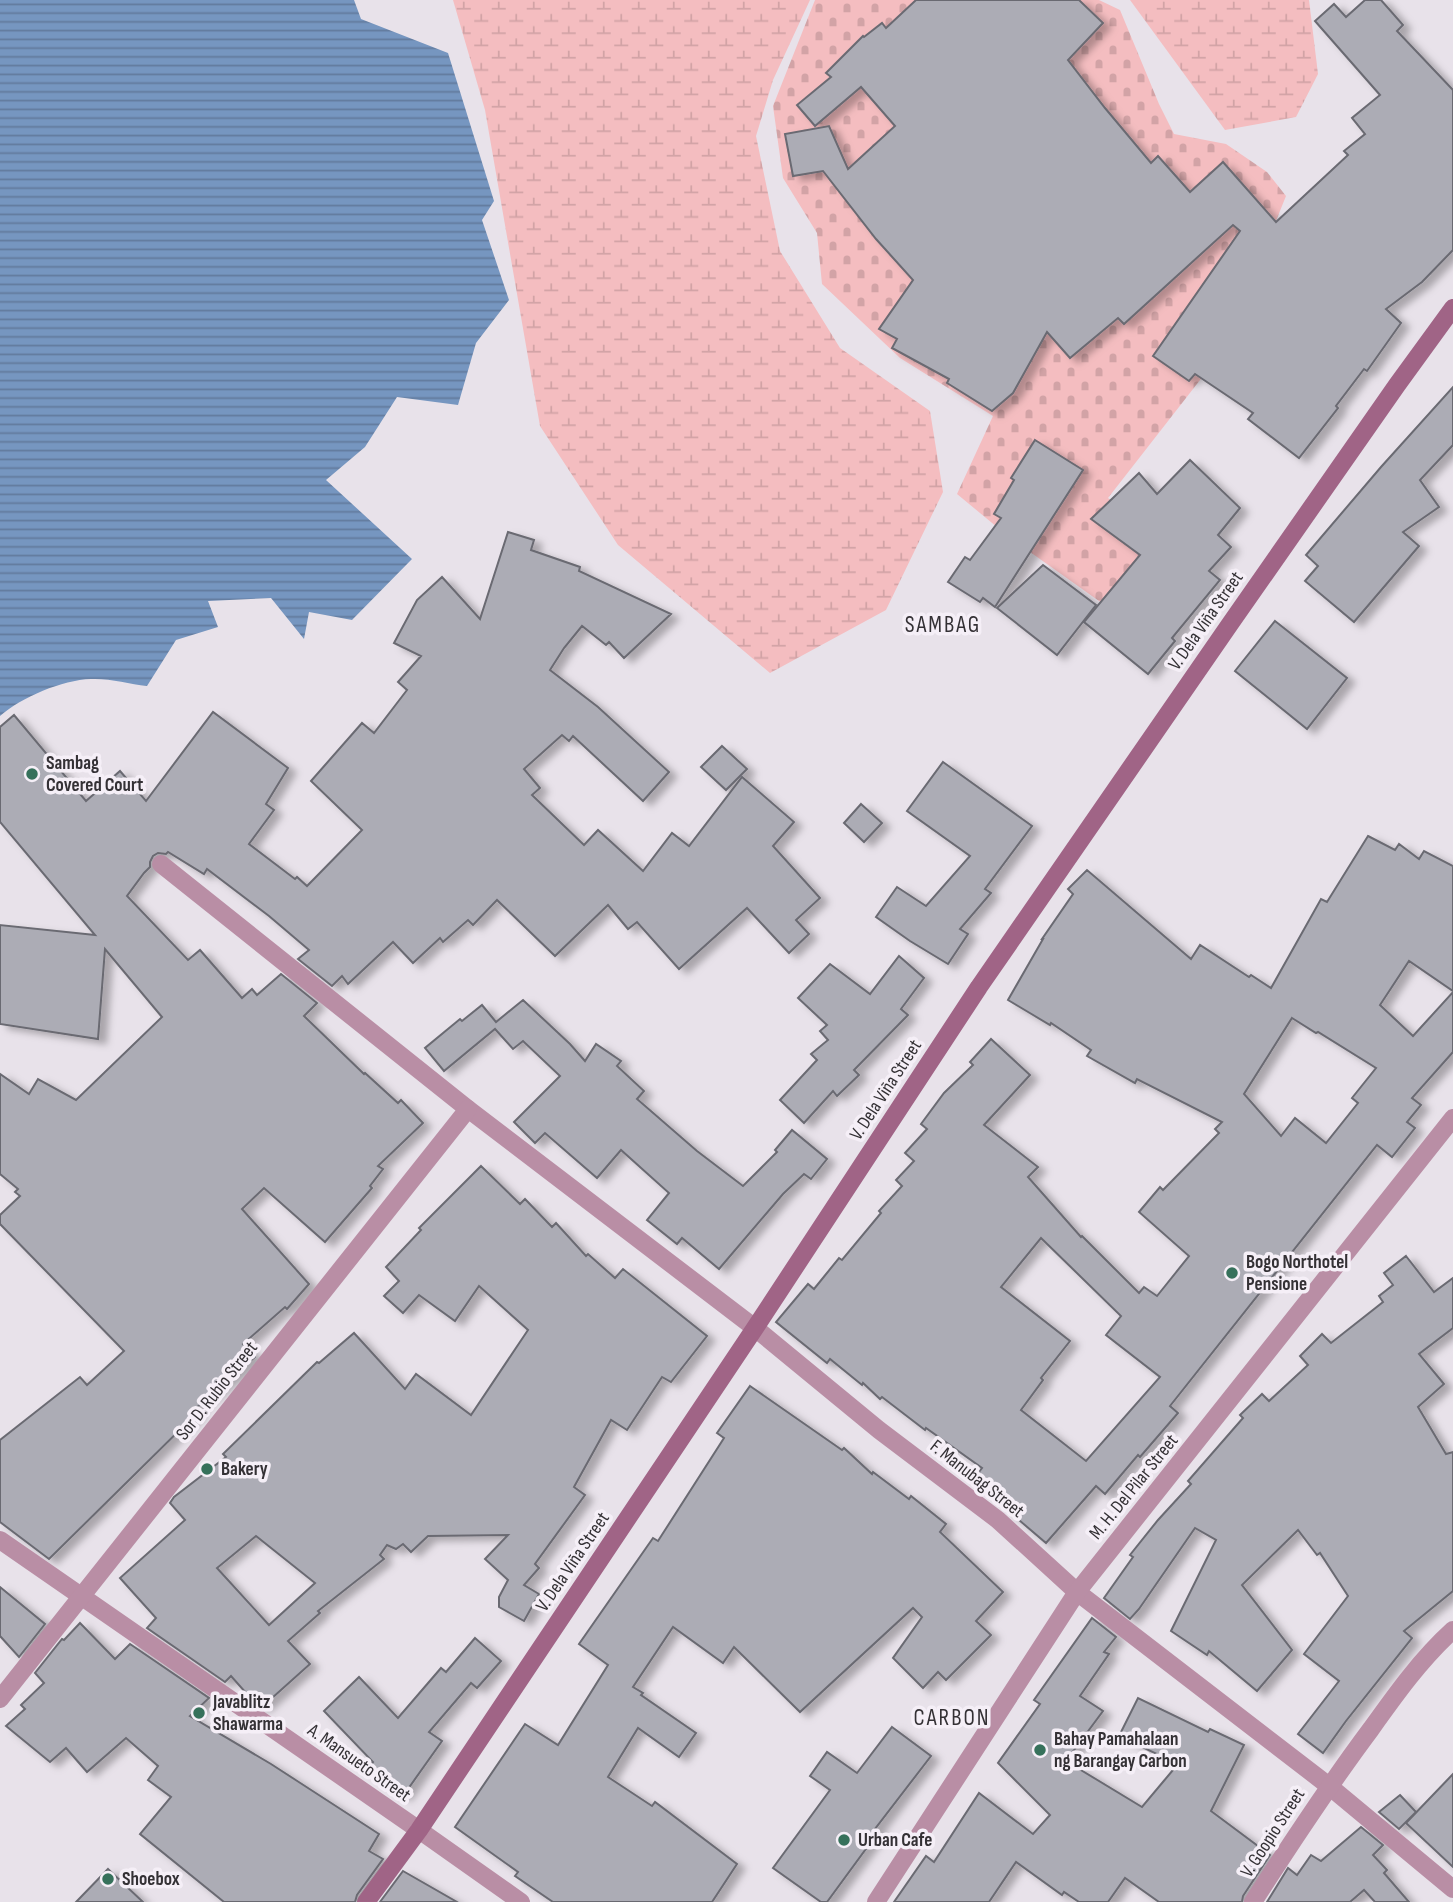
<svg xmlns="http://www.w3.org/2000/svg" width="1453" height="1902" font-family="'Sofia Sans Condensed',sans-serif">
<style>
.wetland{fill:url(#wetland-marsh)}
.cemetery{fill:url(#cemetery-stones)}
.water{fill:url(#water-rules)}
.building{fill:#acacb5;stroke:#6a6a72;stroke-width:2;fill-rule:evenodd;filter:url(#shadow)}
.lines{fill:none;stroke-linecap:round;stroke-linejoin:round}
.minor{stroke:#b98ea5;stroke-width:18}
.tertiary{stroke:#b98ea5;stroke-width:18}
.secondary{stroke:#a06486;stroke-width:18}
.poi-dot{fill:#36715b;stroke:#f5eff7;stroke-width:2.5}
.labels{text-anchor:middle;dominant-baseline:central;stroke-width:7;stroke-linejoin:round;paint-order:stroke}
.street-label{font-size:19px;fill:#343135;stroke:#f5eff7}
.poi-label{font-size:19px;font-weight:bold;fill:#343135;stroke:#f5eff7;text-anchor:start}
.quarter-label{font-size:23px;letter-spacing:2px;fill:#343135;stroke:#f5eff7}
</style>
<defs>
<pattern id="wetland-marsh" width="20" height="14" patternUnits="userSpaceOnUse" patternTransform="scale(1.75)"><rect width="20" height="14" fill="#f4bdc0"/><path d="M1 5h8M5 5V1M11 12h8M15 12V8" fill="none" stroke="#d2a3a6"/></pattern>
<pattern id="cemetery-stones" width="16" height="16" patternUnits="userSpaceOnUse" patternTransform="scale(1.75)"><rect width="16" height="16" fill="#f4bdc0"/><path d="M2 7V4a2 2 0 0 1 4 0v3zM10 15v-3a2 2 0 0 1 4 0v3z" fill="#d2a3a6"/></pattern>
<pattern id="water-rules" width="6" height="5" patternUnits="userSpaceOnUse" patternTransform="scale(1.75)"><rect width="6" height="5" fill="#7696c0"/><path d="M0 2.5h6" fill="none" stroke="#627b9d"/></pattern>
<filter id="shadow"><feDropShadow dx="8" dy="4.5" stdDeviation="3.5" flood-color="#0004"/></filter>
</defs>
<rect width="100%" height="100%" fill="#e8e2ea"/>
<!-- wetland -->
<g class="wetland">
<polygon points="453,0 810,0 773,80 756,136 780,251 840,348 930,411 943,492 886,610 770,673 618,545 540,426 485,110"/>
<polygon points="1130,0 1309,0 1318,74 1296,117 1225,130"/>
</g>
<!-- cemetery -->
<polygon class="cemetery" points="815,0 1099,0 1120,10 1159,104 1174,134 1226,144 1267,172 1286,196 1225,348 1108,498 1196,566 1151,638 1009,537 957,494 993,416 900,358 822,284 817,233 783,178 773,106"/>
<!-- water -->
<path class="water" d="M0,0h354l7,19 87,34 46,148 -12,19 27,80 -33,43 -18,62 -61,-8 -32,50 -39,33 86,79 -60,61 -43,-8 -5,27 -33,-41 -63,3 10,26 -42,13 -29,46c-18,-2 -38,-8 -56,-7 -29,1 -69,18 -91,37z"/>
<!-- building -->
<g class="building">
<polygon points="916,0 1079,0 1103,23 1068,60 1105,108 1151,163 1158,156 1190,192 1223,162 1276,222 1348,155 1344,151 1365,134 1352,118 1380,95 1315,21 1334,4 1346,17 1365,0 1381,0 1403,25 1397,31 1453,90 1453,250 1422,282 1386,309 1401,323 1367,371 1364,369 1336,406 1338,408 1299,458 1248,419 1253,413 1195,374 1189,381 1153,356 1240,231 1233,225 1124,324 1118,318 1070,358 1047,332 1013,393 992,411 947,383 949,379 892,348 897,339 879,329 913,280 876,239 823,171 793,176 785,134 829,126 848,169 895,126 861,87 815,126 797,105 831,77 826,73 863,36 864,37 882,23 886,28"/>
<polygon points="1453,387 1453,445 1420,480 1439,507 1403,532 1419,546 1354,622 1305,581 1318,566 1306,555 1381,467"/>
<polygon points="1035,440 1083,470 995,607 983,598 980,602 948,582 965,557 970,560 1001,518 994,514 1014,480 1011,478"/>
<polygon points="1190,460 1240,508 1218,535 1231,547 1209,571 1220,580 1172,638 1175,641 1148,674 1084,622 1140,555 1091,519 1139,473 1157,494"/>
<polygon points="508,532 534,540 531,550 580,567 579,571 671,614 624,658 609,642 606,645 582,626 564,648 550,670 598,707 669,772 643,801 573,736 569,741 562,735 524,769 540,788 532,795 584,845 598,830 643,871 672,833 689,846 742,777 794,822 773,846 820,898 796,920 809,934 789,953 747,908 679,969 637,922 628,929 608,905 555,956 497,900 473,925 468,920 443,942 440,938 413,963 393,942 348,984 342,976 332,986 298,959 309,950 269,916 207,869 204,874 168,852 166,854 158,853 153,856 150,862 150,867 144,873 127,896 188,960 200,950 242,998 252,989 257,995 281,974 317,1003 304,1016 364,1074 365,1073 398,1103 401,1100 423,1123 378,1166 383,1169 370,1186 372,1188 325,1242 264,1188 242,1209 309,1284 287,1309 285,1307 243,1344 255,1357 195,1409 198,1412 49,1559 0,1522 0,1440 80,1377 87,1385 124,1351 0,1224 0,1215 20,1196 15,1192 18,1189 0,1174 0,1074 29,1094 38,1079 76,1100 162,1017 105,949 98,1039 0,1024 0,925 95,935 0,822 0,727 14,715 86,801 120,771 146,801 213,712 288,768 266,804 274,810 249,844 295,879 297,877 307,886 362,830 311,781 362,723 374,733 407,690 398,682 421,656 394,643 417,600 442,577 480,619"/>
<polygon points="1043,565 1096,605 1057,655 997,608"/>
<polygon points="1275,621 1347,678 1307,729 1235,671"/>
<polygon points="722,746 747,769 726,790 701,767"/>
<polygon points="943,762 1032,826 985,889 991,893 960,929 968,934 948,964 910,941 876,917 897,887 926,906 970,856 907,811"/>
<polygon points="861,804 882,823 864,842 844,823"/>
<path d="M1368,836l27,14 4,-6 20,15 5,-8 29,15v125l-44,-30 -29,44 33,31 40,-44v60l-41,46 9,7 -14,17 8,6 -23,29 -15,-12 -207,261 8,7 -38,44 -2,-2 -33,39 -9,-8 -50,57 -40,-34 5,-6 -35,-27 6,-8 -56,-40 -1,2 -43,-33 -2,2 -17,-16 -1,2 -32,-26 -3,4 -51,-41 32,-38 6,5 25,-31 3,2 39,-47 -2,-2 23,-25 -6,-6 18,-19 -9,-8 22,-24 -6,-5 23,-31 29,-28 -3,-3 21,-23 39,36 -46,50 54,42 -10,10 53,60 1,-1 57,57 5,-6 13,9 32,-40 -50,-44 21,-25 3,3 56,-57 -4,-4 7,-7 -85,-43 -2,4 -48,-27 4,-6 -40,-27 -1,2 -42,-25 35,-61h-1l31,-45 -5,-5 19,-19 104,89 9,-14 49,32 2,-2 20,13 50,-89 6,3zM1292,1018l24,15 2,-1 58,36 -24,30 6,5 -32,40 -31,-25 -14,18 -37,-42zM1041,1238l80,78 -15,19 54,42 -74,84 -65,-51 22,-30 -2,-2 29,-37 -69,-54z"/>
<polygon points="899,956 924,978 901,1009 908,1015 854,1070 859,1075 837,1096 833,1091 804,1123 780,1100 817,1060 811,1054 828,1040 820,1031 827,1025 798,998 830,964 870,994"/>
<polygon points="523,1000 570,1044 585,1061 596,1044 621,1061 617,1066 644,1091 637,1099 697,1151 743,1186 777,1152 775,1150 792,1130 827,1159 811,1179 804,1174 783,1194 719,1269 682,1238 677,1244 647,1220 669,1193 621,1150 597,1178 545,1133 535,1143 514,1122 560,1076 523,1041 513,1049 495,1029 444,1071 425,1048 460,1019 462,1021 482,1005 496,1022"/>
<path d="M481,1166l39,38 5,-5 27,28 4,-4 30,33 2,-2 27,24 8,-9 84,67 -36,46 -9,-5 -35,53 -16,-10 -37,67 11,8 -50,69 4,4 -15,17 15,9 -15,27 -25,-14v-10l9,-17 -23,-21 23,-24 -80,1 -17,16 -8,-8 -7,5 -9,-4 -7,10 4,4 -66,52 2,2 -32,28 22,23 -48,43 -8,-5 -23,-26 -6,6 -78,-54 9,-10 -36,-40 65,-58 -15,-17 4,-6 52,-40 -3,-3 94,-92 2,1 35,-30 51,56 11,-15 55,41 57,-85 -49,-44 -24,35 -36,-26 -16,18 -19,-17 15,-15 -13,-14 35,-37 -2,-2zM256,1536l59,47 -46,42 -52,-57z"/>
<polygon points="1406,1256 1434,1292 1453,1278 1453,1328 1419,1354 1444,1384 1418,1407 1446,1454 1453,1452 1453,1591 1404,1631 1412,1638 1346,1721 1323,1753 1298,1734 1339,1681 1304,1654 1348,1596 1320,1553 1317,1555 1298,1530 1242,1585 1292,1650 1257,1691 1209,1651 1207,1655 1171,1631 1216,1540 1195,1528 1139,1609 1130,1619 1104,1598 1133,1557 1130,1555 1158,1520 1191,1484 1188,1481 1243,1418 1240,1415 1262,1394 1269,1401 1308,1365 1300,1356 1322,1334 1331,1343 1383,1302 1379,1296 1393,1285 1384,1273"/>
<polygon points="750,1386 842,1450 844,1448 872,1474 873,1472 909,1499 911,1496 946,1524 940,1532 1003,1592 976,1621 991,1635 946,1680 938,1672 923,1688 893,1658 922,1617 913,1608 800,1712 734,1647 723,1663 673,1627 633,1687 643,1693 641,1695 696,1733 679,1757 638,1728 608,1777 652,1806 655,1802 737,1864 712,1902 553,1902 515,1876 518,1872 455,1827 525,1724 558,1745 608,1665 579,1644 653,1538 658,1541 724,1438 717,1433"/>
<polygon points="0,1587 45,1624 19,1657 0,1636"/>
<polygon points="1092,1618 1116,1637 1104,1652 1109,1654 1080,1696 1103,1711 1066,1761 1142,1807 1178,1764 1119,1736 1138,1698 1208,1732 1210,1729 1244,1745 1211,1811 1270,1855 1243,1896 1242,1902 1159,1902 1125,1878 1108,1902 1079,1902 1064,1892 1062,1895 1016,1862 989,1902 894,1902 926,1856 934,1862 979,1793 1033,1834 1050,1815 998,1763 1040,1704 1034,1700"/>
<polygon points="80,1623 115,1659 130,1644 209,1698 190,1716 271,1764 379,1834 369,1851 383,1859 357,1895 355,1902 224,1902 140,1834 171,1797 148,1780 158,1766 126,1738 87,1772 66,1748 50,1762 6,1726 25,1709 21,1705 44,1683 35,1673 62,1639 64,1640"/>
<polygon points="475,1638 501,1661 477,1688 471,1683 429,1732 442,1741 403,1796 367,1770 373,1762 324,1711 359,1677 398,1718 441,1668 446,1672"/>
<polygon points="892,1727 931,1756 875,1829 879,1831 827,1902 821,1902 773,1868 830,1790 810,1776 827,1752 857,1773"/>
<polygon points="1453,1774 1453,1867 1406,1823"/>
<polygon points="1400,1795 1416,1812 1399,1829 1379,1812"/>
<polygon points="1361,1827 1383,1845 1373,1855 1387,1870 1384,1873 1409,1902 1375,1902 1364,1890 1350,1902 1267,1902 1288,1868 1297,1875 1311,1855 1321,1861"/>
<polygon points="108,1869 143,1902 76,1902"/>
<polygon points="403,1871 457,1902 380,1902"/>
</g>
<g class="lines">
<!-- minor -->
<g class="minor">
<polyline points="161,864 468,1109 755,1328 879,1430 998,1520 1077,1592 1329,1786 1453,1889"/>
<polyline points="0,1540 419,1830"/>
<polyline points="0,1699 468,1109"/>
<path d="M1253,1902c38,-59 76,-117 118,-173 25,-35 50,-70 82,-99"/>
</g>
<!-- tertiary -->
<g class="tertiary">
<polyline points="419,1830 521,1902"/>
<polyline points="876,1902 1077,1592 1453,1118"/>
</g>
<!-- secondary -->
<polyline class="secondary" points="366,1902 419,1830 755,1328 979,987 1230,624 1397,385 1453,308"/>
</g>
<!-- markers -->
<g class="poi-dot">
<circle cx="32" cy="774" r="7"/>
<circle cx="1232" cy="1273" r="7"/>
<circle cx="207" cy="1469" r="7"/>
<circle cx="199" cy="1713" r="7"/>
<circle cx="1040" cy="1750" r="7"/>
<circle cx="844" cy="1840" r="7"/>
<circle cx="108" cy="1879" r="7"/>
</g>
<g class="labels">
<!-- street labels -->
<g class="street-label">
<text transform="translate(1206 621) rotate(-55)">V. Dela Viña Street</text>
<text transform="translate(886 1090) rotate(-57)">V. Dela Viña Street</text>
<text transform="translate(217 1391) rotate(-52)">Sor D. Rubio Street</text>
<text transform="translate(977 1479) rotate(38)">F. Manubag Street</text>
<text transform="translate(1134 1487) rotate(-51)">M. H. Del Pilar Street</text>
<text transform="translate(573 1562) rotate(-56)">V. Dela Viña Street</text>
<text transform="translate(359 1763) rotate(35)">A. Mansueto Street</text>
<text transform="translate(1273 1833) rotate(-57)">V. Goopio Street</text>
</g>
<!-- poi labels -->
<g class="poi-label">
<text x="46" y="763">Sambag<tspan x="46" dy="22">Covered Court</tspan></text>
<text x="1246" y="1262">Bogo Northotel<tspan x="1246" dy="22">Pensione</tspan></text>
<text x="221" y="1469">Bakery</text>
<text x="213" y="1702">Javablitz<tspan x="213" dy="22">Shawarma</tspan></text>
<text x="1054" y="1739">Bahay Pamahalaan<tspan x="1054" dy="22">ng Barangay Carbon</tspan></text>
<text x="858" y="1840">Urban Cafe</text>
<text x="122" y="1879">Shoebox</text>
</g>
<!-- quarter labels -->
<g class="quarter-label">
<text x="943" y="625">SAMBAG</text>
<text x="952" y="1718">CARBON</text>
</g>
</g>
</svg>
